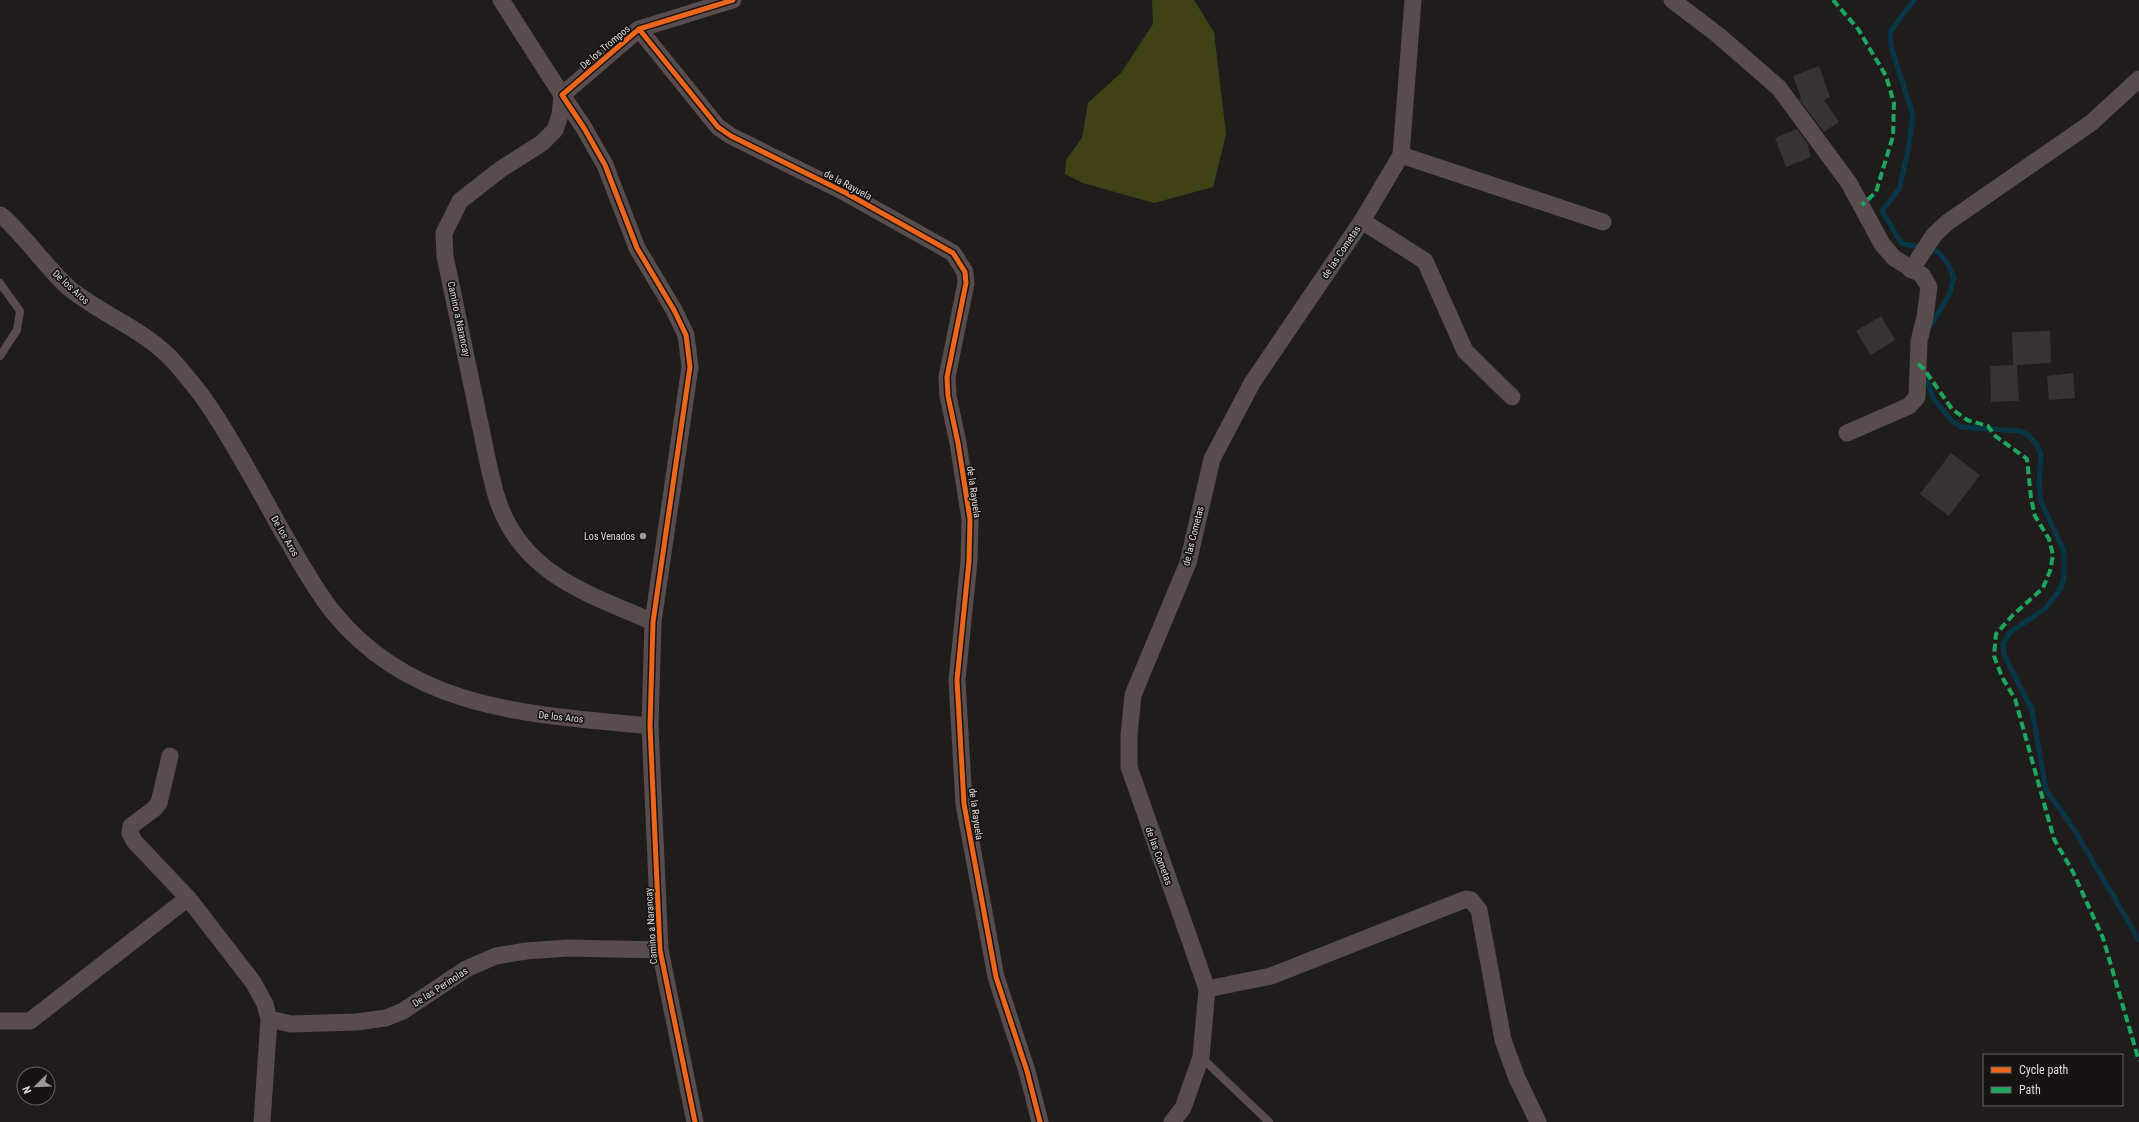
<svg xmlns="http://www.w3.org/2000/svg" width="2139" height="1122" font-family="'Roboto Condensed',sans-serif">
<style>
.forest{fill:#404215}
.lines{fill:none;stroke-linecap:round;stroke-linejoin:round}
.stream{stroke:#093646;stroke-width:5}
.building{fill:#363432}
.lane{stroke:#584c4d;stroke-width:8}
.street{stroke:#584c4d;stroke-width:17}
.quiet{stroke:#20a55d;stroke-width:4;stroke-dasharray:8 4;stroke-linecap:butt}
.cycleway-casing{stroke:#161411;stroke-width:8}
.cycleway{stroke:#eb651d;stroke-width:5}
.poi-dot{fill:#9b9997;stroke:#161411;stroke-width:1.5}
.labels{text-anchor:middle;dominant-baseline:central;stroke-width:3.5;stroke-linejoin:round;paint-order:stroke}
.street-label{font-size:10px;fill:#dedcda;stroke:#161411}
.poi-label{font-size:10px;fill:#dedcda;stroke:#161411;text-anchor:end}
</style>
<rect width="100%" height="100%" fill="#1f1d1b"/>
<!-- forest -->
<polygon class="forest" points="1152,0 1194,0 1214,32 1226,134 1213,187 1154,203 1083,183 1065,174 1066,160 1082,138 1088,103 1121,73 1153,24"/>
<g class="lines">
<!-- stream -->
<g class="stream">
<polyline points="1914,0 1890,32 1892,50 1913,115 1908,151 1899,189 1882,211 1902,244 1921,247"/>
<path d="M1929,249c15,2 19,16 25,28l-4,16 -19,32"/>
<polyline points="1924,374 1934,399 1951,420 1961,427 2020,431 2028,435 2037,445 2041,456 2039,482 2041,502 2064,551 2064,576 2062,586 2046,608 2009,633 2003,644 2004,655 2032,710 2046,790 2072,826 2139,940"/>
</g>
</g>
<!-- building -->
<g class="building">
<polygon points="1819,66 1830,97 1824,100 1839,122 1824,132 1799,99 1801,98 1793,76"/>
<polygon points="1797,129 1807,143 1811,157 1786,167 1775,138"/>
<polygon points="1881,316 1895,340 1871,355 1856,331"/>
<polygon points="2050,331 2051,363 2017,365 2019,401 1991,402 1990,366 2013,365 2012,332"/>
<polygon points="2073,373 2075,398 2049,400 2047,376"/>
<polygon points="1951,453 1980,475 1949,516 1920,494"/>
</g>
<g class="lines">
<!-- lane -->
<g class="lane">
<polyline points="0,283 20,311 17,330 0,356"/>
<polyline points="1201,1057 1269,1122"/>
</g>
<!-- street -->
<g class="street">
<path d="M501,0l61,95 -2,20 -5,15 -13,13 -41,26 -41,32 -16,32 1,23 45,216c3,11 5,22 9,32 26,72 91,90 154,118"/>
<polyline points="1672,0 1718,35 1779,88 1849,183 1882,244 1894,258 1922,275 1929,287 1925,317 1919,341 1917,397 1909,406 1847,433"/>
<polyline points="639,29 718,127 731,136 846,193 953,253 965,272 966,283 947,377 948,396 958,443 970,519 969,561 957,680 964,804 996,977 1027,1071 1040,1122"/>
<polyline points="1401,155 1603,222"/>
<path d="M0,215c7,4 13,12 19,18 17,18 32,39 50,55 34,28 78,42 107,76 12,14 25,29 35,45 26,39 48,81 71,122 16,27 31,56 51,81 81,100 200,102 317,114"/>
<polyline points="1362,221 1425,261 1465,351 1512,397"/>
<polyline points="1911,270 1934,235 1948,222 2091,123 2139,79"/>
<polyline points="170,756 159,803 154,809 131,826 130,833 134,841 188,898 253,982 265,1004 269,1019 262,1122"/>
<polyline points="1207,989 1271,976 1466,899 1471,900 1479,910 1503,1040 1516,1076 1538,1122"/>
<polyline points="269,1019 291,1024 356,1022 386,1018 403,1011 466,969 496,956 526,951 568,948 660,950"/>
<polyline points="0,1021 30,1021 188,898"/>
<polyline points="695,1122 660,950 650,726 653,622 690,367 686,335 674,310 637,248 605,165 584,128 562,95 639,29 733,0"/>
<polyline points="1172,1122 1183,1108 1201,1057 1207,989 1129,767 1129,735 1133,695 1188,563 1212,459 1252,383 1362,221 1401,155 1413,0"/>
</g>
<!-- quiet -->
<g class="quiet">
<polyline points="1833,0 1858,29 1886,76 1894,103 1893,136 1876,192 1862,205"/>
<polyline points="1918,364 1924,369 1952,409 1967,420 1988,426 1994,435 2027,459 2031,498 2035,516 2049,539 2053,555 2050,571 2043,588 2012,616 1996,634 1994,656 2002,677 2015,699 2054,839 2073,872 2103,938 2139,1061"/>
</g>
<defs>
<g id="cycleway">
<polyline points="639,29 718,127 731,136 846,193 953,253 965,272 966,283 947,377 948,396 958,443 970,519 969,561 957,680 964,804 996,977 1027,1071 1040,1122"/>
<polyline points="695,1122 660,950 650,726 653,622 690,367 686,335 674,310 637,248 605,165 584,128 562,95 639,29 733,0"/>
</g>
</defs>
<!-- cycleway casing -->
<use href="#cycleway" class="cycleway-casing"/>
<!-- cycleway -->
<use href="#cycleway" class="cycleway"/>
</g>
<!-- markers -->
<circle class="poi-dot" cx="643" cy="536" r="4"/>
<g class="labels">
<!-- street labels -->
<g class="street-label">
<text transform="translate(605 47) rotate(-40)">De los Trompos</text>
<text transform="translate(848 185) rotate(28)">de la Rayuela</text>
<text transform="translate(1341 252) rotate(-56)">de las Cometas</text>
<text transform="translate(71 287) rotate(42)">De los Aros</text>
<text transform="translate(459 319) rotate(78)">Camino a Narancay</text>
<text transform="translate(974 492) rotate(82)">de la Rayuela</text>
<text transform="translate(285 536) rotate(60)">De los Aros</text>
<text transform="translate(1193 536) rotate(-76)">de las Cometas</text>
<text transform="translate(561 717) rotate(6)">De los Aros</text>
<text transform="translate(976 814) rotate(82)">de la Rayuela</text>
<text transform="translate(1159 856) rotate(70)">de las Cometas</text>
<text transform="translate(651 926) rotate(-94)">Camino a Narancay</text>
<text transform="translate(440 987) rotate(-33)">De las Perinolas</text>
</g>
<!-- poi labels -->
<g class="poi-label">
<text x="635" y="536">Los Venados</text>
</g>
</g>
<!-- legend -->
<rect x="1983" y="1054" width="140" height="52" fill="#161411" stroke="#666461"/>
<rect x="1991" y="1067" width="20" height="6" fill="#eb651d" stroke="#666461"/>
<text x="2019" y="1074" font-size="12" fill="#dedcda">Cycle path</text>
<rect x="1991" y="1087" width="20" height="6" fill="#20a55d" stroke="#666461"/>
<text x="2019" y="1094" font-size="12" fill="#dedcda">Path</text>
<!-- north arrow -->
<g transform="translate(36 1086) rotate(247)"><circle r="19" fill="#161411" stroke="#666461"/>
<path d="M0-3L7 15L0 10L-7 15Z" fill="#9b9997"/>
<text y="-6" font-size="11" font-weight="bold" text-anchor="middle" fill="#dedcda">N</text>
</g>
</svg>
